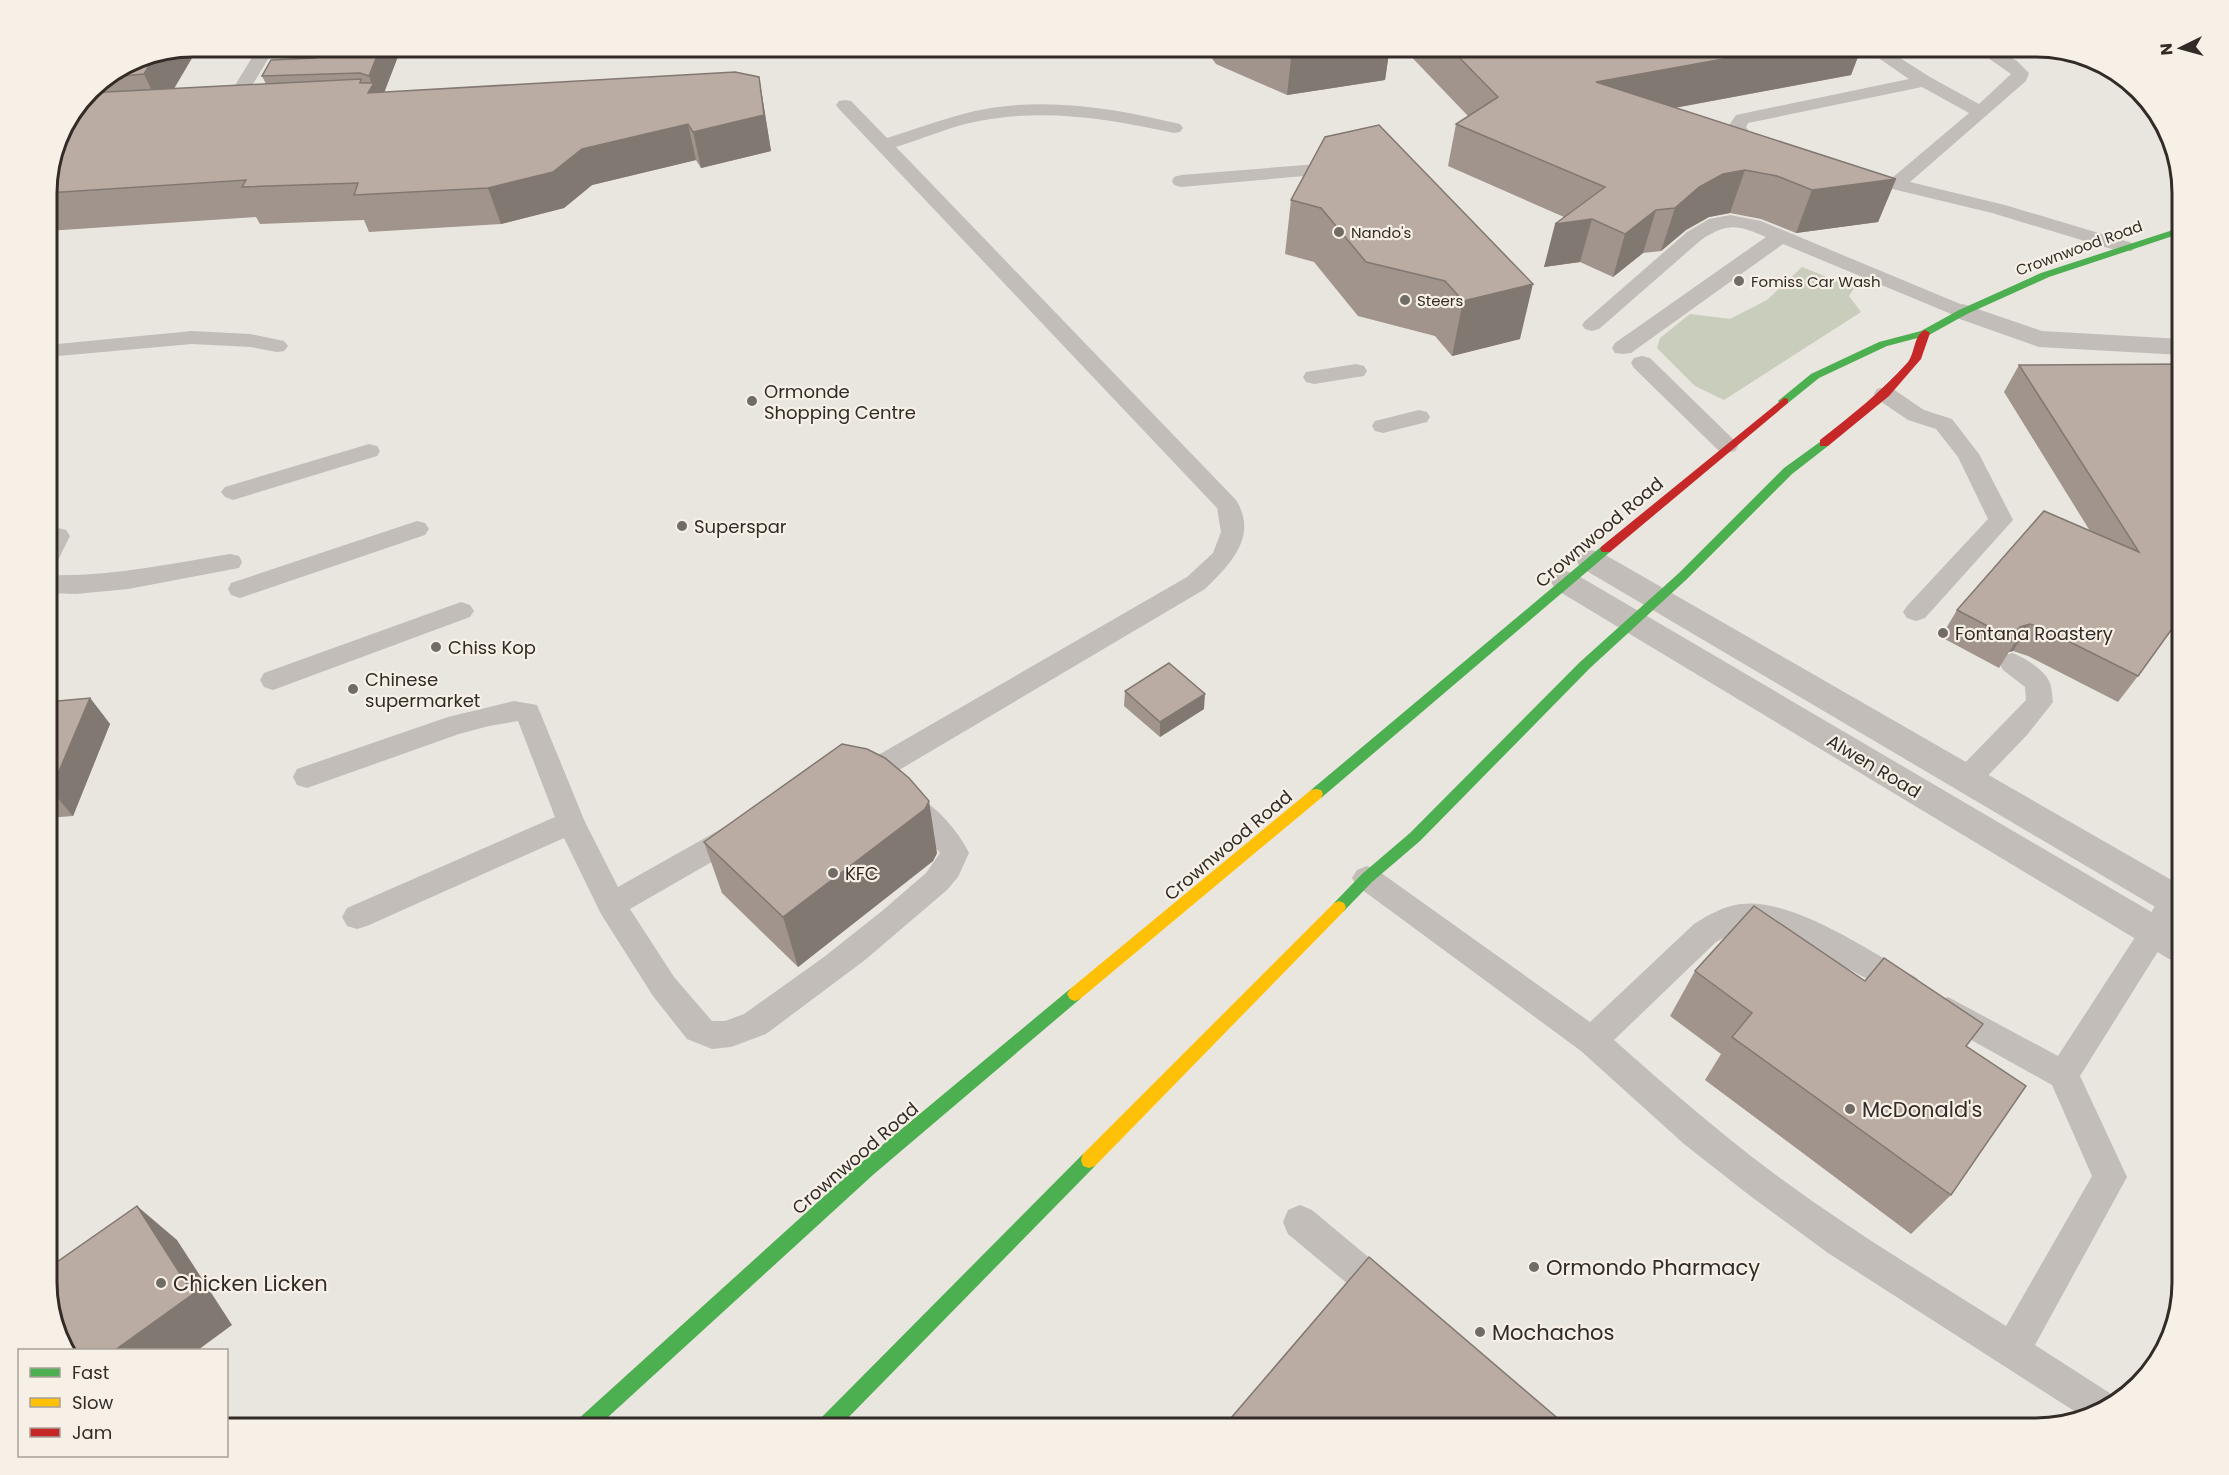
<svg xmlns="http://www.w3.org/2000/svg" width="2229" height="1475" font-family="Poppins,sans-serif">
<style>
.green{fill:#c9cdbb}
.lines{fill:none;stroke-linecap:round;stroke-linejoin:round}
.lane{fill:#c2bdb8;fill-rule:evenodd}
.street{fill:#c2bdb8;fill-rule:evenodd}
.fast{fill:#4caf50;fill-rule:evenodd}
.slow{fill:#ffc107;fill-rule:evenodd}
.jam{fill:#c62828;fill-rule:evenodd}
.wall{fill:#a0948c}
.shaded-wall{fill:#827872}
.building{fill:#baaca3;stroke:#827872;stroke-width:1.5}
.poi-dot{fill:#726c67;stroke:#f6f0e6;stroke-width:2}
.labels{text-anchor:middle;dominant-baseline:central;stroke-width:4.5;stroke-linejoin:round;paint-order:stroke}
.far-poi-label{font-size:15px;fill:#322b27;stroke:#f6f0e6;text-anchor:start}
.far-street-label{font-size:15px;fill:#322b27;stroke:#f6f0e6}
.poi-label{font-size:18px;fill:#322b27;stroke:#f6f0e6;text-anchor:start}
.street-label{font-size:18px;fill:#322b27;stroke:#f6f0e6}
.near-poi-label{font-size:21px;fill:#322b27;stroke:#f6f0e6;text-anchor:start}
.rim{fill:none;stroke:#322b27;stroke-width:3}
</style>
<rect width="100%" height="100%" fill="#e9e5df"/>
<!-- green -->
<polygon class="green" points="1802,267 1854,288 1849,296 1861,312 1724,400 1695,386 1657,348 1660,338 1690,314 1730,319 1767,300"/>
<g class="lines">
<!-- lane -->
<g class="lane">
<polygon points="259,46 276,46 233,117 221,117 218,113"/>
<polygon points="1861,46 1881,46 1930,77 1979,104 2011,74 1971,46 1992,46 2017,61 2029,73 2026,81 1910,182 2005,205 2132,243 2135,247 2132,251 2118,251 1992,213 1851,179 1849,175 1851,171 1858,169 1892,178 1969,113 1922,87 1748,123 1746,127 1750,133 1775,150 1772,154 1766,155 1738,141 1728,127 1736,115 1909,79"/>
<path d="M845,100l6,1 36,37c29,-9 58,-20 88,-27 68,-15 139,-3 205,13l3,4 -3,4 -6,1c-64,-14 -129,-25 -195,-12 -28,5 -56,18 -83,26l340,353c23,37 -7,65 -31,89l-338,200 -10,3 -10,-3 -4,-8 4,-8 340,-196 26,-24 8,-21 -4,-24 -378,-399 -3,-4 3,-4z"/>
<polygon points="1342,162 1349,164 1351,168 1349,172 1181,187 1174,185 1172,181 1174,177 1181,175"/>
<path d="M1730,215l31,6 209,87 3,4 -3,4 -7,2 -7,-2 -173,-72 -152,109 -8,1 -8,-1 -3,-5 3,-5 151,-106c-28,-12 -38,-15 -65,3l-102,89 -7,2 -7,-2 -3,-4 3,-4 102,-89 22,-13z"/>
<polygon points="192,331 250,334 284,341 288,346 284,351 277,352 250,347 192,344 47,357 47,345"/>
<polygon points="1642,356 1650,358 1735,441 1738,446 1735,451 1727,453 1719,451 1634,368 1631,363 1634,358"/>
<polygon points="1356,364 1364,366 1367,371 1364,376 1314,384 1306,382 1303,377 1306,372"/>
<polygon points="1885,387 1893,389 1924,410 1952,419 1979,454 2013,520 1925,618 1916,621 1907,618 1903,612 1907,606 1988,519 1958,457 1936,429 1908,420 1877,399 1874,394 1877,389"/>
<polygon points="1419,410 1427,412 1430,417 1427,422 1383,433 1375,431 1372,426 1375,421"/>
<polygon points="369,444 377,446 380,451 377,456 233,500 225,497 221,492 225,487"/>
<polygon points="417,521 425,523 429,529 425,535 240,598 231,595 228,589 231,583"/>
<polygon points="58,528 66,530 70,536 56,564 47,566 47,535 50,530"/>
<path d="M230,554l9,2 3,6 -3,6 -111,21 -52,5 -29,-1v-18c62,2 122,-11 183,-21z"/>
<polygon points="461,602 470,605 474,611 470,617 273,690 264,687 260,680 264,673"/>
<path d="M2012,653c12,4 33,17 38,30 2,5 2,13 3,19l-26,33 -50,52 -10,3 -10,-3 -4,-8 4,-8 69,-71 -1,-13 -22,-17 -4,-7 4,-7z"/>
<path d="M514,701l23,4 48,117 33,65 110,-62 10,-3 10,3 4,8 -4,8 -118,68 44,68 38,44h13l19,-7 80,-57 58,-46 44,-38 14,-20 -17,-20 -29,-22 -4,-8 4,-8c29,-9 64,35 75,58l-11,24 -11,13 -82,70 -99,74 -35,13 -19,2 -25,-10 -34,-43 -52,-82 -37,-76 -197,88 -10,3 -10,-3 -5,-9 5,-9 208,-91 -37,-96 -29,5 -30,8 -152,54 -10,-3 -4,-8 4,-8 151,-52z"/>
<path d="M1367,866l10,4 213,152 104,-98c14,-9 30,-18 47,-20 51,-7 132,49 176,74l4,9 -4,9 -11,4 -109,-59 -31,-11 -25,-1 -25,13 -102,98c52,46 103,91 158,132 75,56 155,104 234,154l86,-150 -40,-91 -115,-64 -5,-10 5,-10 11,-4 110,59 107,-165 10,-3 7,2v23l-102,163 47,101 -92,168 84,54 -10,10 -27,7 -254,-163 -79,-58 -65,-51 -103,-93 -224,-165 -5,-8 5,-8z"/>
<polygon points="1300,1205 1312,1210 1397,1281 1403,1293 1397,1305 1385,1311 1373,1305 1288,1234 1283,1222 1288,1210"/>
</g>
<!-- street -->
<g class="street">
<polygon points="1963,304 2042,331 2182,339 2182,355 2039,347 1954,317 1950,312 1954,307"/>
<polygon points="1591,550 1602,553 2182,886 2182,919 2169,915 1580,567 1576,560 1580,553"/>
<polygon points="1566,571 1577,575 2182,930 2182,964 2169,959 1555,589 1551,582 1555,575"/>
</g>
<!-- fast -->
<g class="fast">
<polygon points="2182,227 2182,233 2049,277 1967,314 1929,335 1887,346 1819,378 1788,403 1780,403 1778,401 1811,374 1879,342 1921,331 1959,310 2041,273"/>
<polygon points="1824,439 1828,440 1828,446 1792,474 1687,579 1590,668 1420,841 1372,882 1344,911 1339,913 1334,911 1332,907 1334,903 1362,874 1410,833 1580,662 1679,573 1784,468"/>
<polygon points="1606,545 1612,549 1610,552 1321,798 1311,798 1309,794 1311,790 1602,546"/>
<polygon points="1075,987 1080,989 1083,994 1080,999 874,1174 596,1428 574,1428 576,1421 862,1162 1070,989"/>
<polygon points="1089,1152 1095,1154 1097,1160 1095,1166 838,1428 816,1428 818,1421 1083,1154"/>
</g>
<!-- slow -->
<g class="slow">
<polygon points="1316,789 1321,790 1323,794 1321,798 1080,999 1075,1001 1070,999 1067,994 1070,989 1311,790"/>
<polygon points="1339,901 1344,903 1346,907 1344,911 1095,1166 1089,1168 1083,1166 1081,1160 1083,1154 1334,903"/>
</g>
<!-- jam -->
<g class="jam">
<path d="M1925,330l5,3 -9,26 -32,37 -61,50h-8v-6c33,-26 60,-47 88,-78 7,-9 6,-28 17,-32z"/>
<polygon points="1784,398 1788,399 1788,403 1610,552 1602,552 1600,549 1602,546"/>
</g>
</g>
<!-- wall -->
<g class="wall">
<polygon points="193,46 199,46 174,89 266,84 262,76 315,58 402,46 384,92 759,77 771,151 701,168 696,160 592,185 564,208 501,224 369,232 364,220 260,224 256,217 47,231 47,184 58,137 90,89 137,58"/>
<polygon points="1203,46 1390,46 1385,80 1287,95 1216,64"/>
<polygon points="1401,46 1862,46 1851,75 1675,108 1896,179 1878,222 1796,233 1761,219 1730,213 1709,217 1686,230 1661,251 1643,253 1613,277 1580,262 1544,267 1564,217 1448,166 1456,124 1468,116"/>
<polygon points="1325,137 1520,339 1452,356 1435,336 1358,316 1314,262 1285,254 1291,200"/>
<polygon points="2182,364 2138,676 2118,702 2028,656 2013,651 2009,652 1999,668 1941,637 1957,610 2090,531 2004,392 2019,365"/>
<polygon points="1125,691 1204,709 1160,737 1124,706"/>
<polygon points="90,698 110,724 73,816 47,818 47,702"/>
<polygon points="704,842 937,853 933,861 798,967 722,893"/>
<polygon points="1695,971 1865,981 1966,1046 1951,1195 1911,1234 1705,1080 1721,1054 1670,1016"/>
<polygon points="1231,1418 1569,1428 1229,1428"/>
</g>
<!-- shaded-wall -->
<g class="shaded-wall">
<polygon points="193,46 199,46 161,110 144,74 156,54"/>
<polygon points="381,46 402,46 381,101 368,93 372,85 369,76"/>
<polygon points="1362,46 1390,46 1385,80 1287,95 1291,58"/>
<polygon points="1796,46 1862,46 1851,75 1586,124 1596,82"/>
<polygon points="759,77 771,151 701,168 693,132"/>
<polygon points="688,124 696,160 592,185 564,208 501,224 488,188 582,149"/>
<polygon points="1745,170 1730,213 1709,217 1686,230 1661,251 1675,208 1699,187 1723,174"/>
<polygon points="1896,179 1878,222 1796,233 1812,190"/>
<polygon points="1656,210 1643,253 1613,277 1625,234"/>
<polygon points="1592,219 1580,262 1544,267 1555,224"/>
<polygon points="1533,284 1520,339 1452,356 1463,301"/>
<polygon points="2030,624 2013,651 2009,652 2016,641 2012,639 2020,627"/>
<polygon points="1205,694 1204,709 1160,737 1160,722"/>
<polygon points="90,698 110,724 73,816 51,790"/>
<polygon points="929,801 937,853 933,861 798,967 783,917"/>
<polygon points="137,1206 177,1240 232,1325 198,1350 115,1350"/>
</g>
<!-- building -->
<g class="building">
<polygon points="321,46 381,46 369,76 360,73 262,76 271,60 315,58"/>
<polygon points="1264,46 1362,46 1291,58"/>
<polygon points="1448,46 1796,46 1596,82 1896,179 1812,190 1777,176 1745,170 1723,174 1699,187 1675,208 1656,210 1625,234 1592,219 1555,224 1605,187 1456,124 1498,97"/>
<polygon points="156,54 144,74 109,77 137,58"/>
<polygon points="735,72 759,77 764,115 693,132 688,124 582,149 553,172 488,188 354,195 358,183 242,187 246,180 47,193 47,184 58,137 87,93 361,79 360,83 374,83 368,93"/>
<polygon points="1379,125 1533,284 1463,301 1445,281 1366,262 1321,208 1291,200 1325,137"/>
<polygon points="2182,364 2182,615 2138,676 2046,630 2030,624 2020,627 2014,635 2016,641 1957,610 2044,511 2139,552 2019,365"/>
<polygon points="1169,663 1205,694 1160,722 1125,691"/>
<polygon points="90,698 51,790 47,791 47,702"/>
<polygon points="842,744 867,749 885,758 909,778 929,801 925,809 783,917 704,842"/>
<polygon points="1754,906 1865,981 1884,958 1983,1024 1966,1046 2026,1086 1951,1195 1732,1037 1752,1013 1695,971"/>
<polygon points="137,1206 193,1294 115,1350 65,1350 47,1291 47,1269"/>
<polygon points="1369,1257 1569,1428 1242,1428 1231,1418"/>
</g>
<!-- markers -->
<g class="poi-dot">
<circle cx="1339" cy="232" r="6"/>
<circle cx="1739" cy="281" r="6"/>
<circle cx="1405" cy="300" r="6"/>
<circle cx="752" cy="401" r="6"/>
<circle cx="682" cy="526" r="6"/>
<circle cx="1943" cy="633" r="6"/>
<circle cx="436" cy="647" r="6"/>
<circle cx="353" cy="689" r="6"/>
<circle cx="833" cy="873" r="6"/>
<circle cx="1850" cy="1109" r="6"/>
<circle cx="1534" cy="1267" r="6"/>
<circle cx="161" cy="1283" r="6"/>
<circle cx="1480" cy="1332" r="6"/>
</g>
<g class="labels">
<!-- far-poi labels -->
<g class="far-poi-label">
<text x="1351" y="232">Nando's</text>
<text x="1751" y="281">Fomiss Car Wash</text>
<text x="1417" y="300">Steers</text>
</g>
<!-- far-street labels -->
<g class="far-street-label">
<text transform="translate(2079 248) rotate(-20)">Crownwood Road</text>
</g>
<!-- poi labels -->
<g class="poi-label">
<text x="764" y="391">Ormonde<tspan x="764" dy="21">Shopping Centre</tspan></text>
<text x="694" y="526">Superspar</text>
<text x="1955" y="633">Fontana Roastery</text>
<text x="448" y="647">Chiss Kop</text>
<text x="365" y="679">Chinese<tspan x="365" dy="21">supermarket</tspan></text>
<text x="845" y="873">KFC</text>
</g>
<!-- street labels -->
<g class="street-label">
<text transform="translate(1599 532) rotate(-40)">Crownwood Road</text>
<text transform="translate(1874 766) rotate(31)">Alwen Road</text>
<text transform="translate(1228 845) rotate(-40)">Crownwood Road</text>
<text transform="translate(855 1158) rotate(-41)">Crownwood Road</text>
</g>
<!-- near-poi labels -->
<g class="near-poi-label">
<text x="1862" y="1109">McDonald's</text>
<text x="1546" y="1267">Ormondo Pharmacy</text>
<text x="173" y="1283">Chicken Licken</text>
<text x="1492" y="1332">Mochachos</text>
</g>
</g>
<!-- crop -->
<path d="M0 0H2229V1475H0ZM193 57H2036A136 136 0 0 1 2172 193V1282A136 136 0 0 1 2036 1418H193A136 136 0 0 1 57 1282V193A136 136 0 0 1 193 57Z" fill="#f6f0e6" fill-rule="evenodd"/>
<path class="rim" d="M193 57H2036A136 136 0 0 1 2172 193V1282A136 136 0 0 1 2036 1418H193A136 136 0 0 1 57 1282V193A136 136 0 0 1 193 57Z"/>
<!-- legend -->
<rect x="18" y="1349" width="210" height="108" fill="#f6f0e6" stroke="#a8a19a" stroke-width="1.5"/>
<rect x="30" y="1368" width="30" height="9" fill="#4caf50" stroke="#a8a19a" stroke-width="1.5"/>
<text x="72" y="1379" font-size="18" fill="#322b27">Fast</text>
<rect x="30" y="1398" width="30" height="9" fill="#ffc107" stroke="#a8a19a" stroke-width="1.5"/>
<text x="72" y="1409" font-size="18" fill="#322b27">Slow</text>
<rect x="30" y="1428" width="30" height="9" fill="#c62828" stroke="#a8a19a" stroke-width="1.5"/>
<text x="72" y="1439" font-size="18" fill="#322b27">Jam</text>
<!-- north arrow -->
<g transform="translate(2181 48) rotate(265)" stroke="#f6f0e6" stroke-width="4.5" paint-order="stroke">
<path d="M0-4.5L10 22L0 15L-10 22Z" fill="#322b27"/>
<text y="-9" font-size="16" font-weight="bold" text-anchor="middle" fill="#322b27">N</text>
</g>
</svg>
